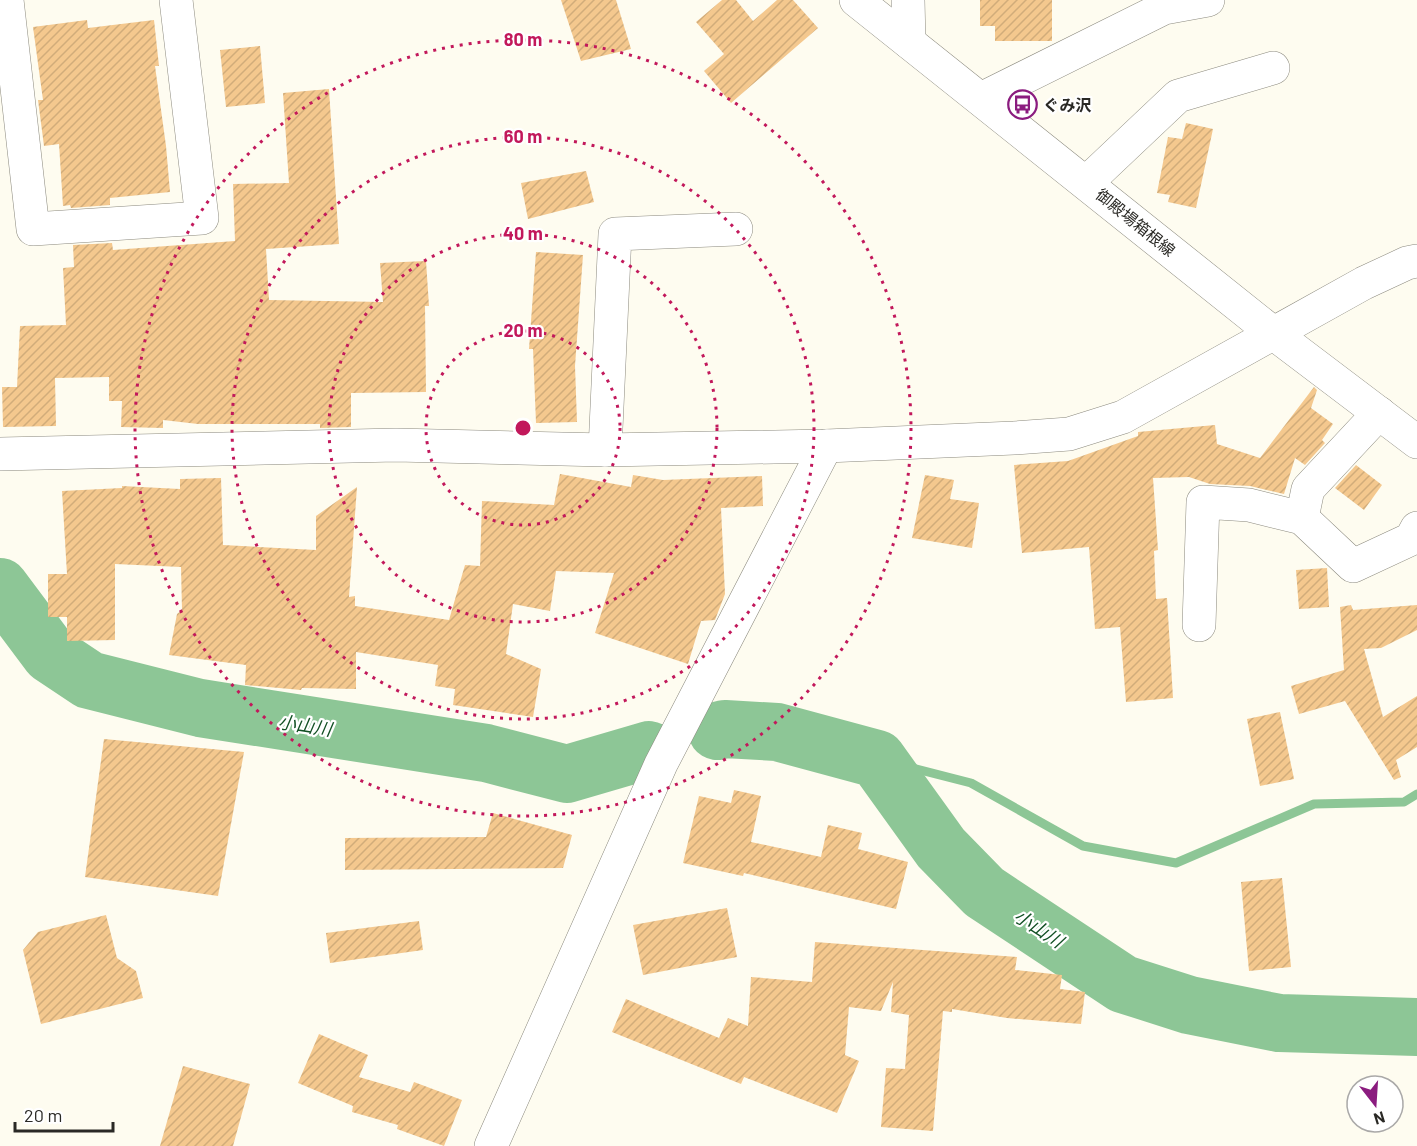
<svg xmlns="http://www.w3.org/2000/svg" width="1417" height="1146" font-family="Barlow,'Noto Sans JP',sans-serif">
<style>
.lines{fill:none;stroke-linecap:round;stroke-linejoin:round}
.stream{stroke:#8dc696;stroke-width:9}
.river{stroke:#8dc696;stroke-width:58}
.building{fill:url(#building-hatch)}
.street-casing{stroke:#8c8a7f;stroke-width:34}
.secondary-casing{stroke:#8c8a7f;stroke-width:34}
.street{stroke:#fff;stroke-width:33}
.secondary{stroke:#fff;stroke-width:33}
.ring{fill:none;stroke:#c2185b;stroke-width:3;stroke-dasharray:3 6}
.labels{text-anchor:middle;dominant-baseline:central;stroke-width:4.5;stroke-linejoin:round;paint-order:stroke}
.poi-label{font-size:16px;font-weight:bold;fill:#2a2925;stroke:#fff;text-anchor:start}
.street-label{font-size:16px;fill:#2a2925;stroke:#fff}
.water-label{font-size:18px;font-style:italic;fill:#135125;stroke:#fff}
.centre{fill:#c2185b;stroke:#fff;stroke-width:3}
.ring-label{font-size:18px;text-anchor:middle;font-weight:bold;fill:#c2185b;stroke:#fff;stroke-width:4.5;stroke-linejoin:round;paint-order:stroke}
</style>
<defs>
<pattern id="building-hatch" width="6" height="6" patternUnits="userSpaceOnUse" patternTransform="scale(1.5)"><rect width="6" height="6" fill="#f4c88e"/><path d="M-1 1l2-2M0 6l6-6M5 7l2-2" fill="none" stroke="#d1ac7a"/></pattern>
</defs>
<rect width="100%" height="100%" fill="#fefcf0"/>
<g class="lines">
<!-- stream -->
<polyline class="stream" points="877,759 971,783 1083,846 1176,863 1314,804 1404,802 1417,794"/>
<!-- river -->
<g class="river">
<polyline points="0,587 50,654 89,680 200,708 486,753 567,774 649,750"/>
<polyline points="717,731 725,729 777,732 877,759 941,848 984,892 1123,984 1189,1005 1279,1023 1417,1027"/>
</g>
</g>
<!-- building -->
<g class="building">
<polygon points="561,0 616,0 631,49 581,61"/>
<polygon points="722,0 736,0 753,21 777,0 793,0 818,28 731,103 704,71 724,54 696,22"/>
<polygon points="980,0 1052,0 1052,41 995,41 995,26 980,26"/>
<polygon points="87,20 88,28 154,20 159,66 155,66 166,146 170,192 110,198 110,205 71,208 70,205 63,206 59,144 44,146 38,100 43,100 33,27"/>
<polygon points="260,46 265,103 226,107 220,50"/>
<polygon points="329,89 339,244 266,249 269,300 383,302 380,263 426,261 429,306 425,306 426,392 351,393 351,427 320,428 320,424 198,424 163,420 163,428 121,427 122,401 109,401 109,377 55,378 56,426 3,427 2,387 17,387 20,326 66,325 63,268 74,267 73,245 112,243 113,250 235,241 233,184 289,183 283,93"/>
<polygon points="1186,123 1213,129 1196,208 1168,202 1170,195 1157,193 1168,137 1182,139"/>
<polygon points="586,171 594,202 528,219 521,183"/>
<polygon points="536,252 583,255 575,366 577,422 536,423 533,349 529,349"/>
<polygon points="1314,387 1317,390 1311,408 1333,424 1322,440 1325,443 1305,465 1295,458 1284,494 1250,486 1210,484 1189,477 1153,478 1158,550 1154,551 1156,599 1167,598 1173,698 1126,702 1120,627 1095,629 1089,547 1022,553 1014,465 1068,461 1138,436 1138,432 1215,425 1217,444 1260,458"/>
<polygon points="1356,465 1382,485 1364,510 1335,488"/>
<polygon points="560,474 631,487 633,475 663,480 762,476 763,506 721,508 725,594 715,620 701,621 688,664 595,633 614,573 556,571 550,611 513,604 506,654 541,669 533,717 453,705 455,689 435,686 438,665 356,652 356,689 302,688 301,690 245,685 246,665 169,655 177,614 182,610 181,567 115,564 115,640 67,641 67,617 48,617 48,574 67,574 62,491 122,488 122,486 180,489 180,479 221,478 223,545 316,550 316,516 357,487 349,597 355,596 355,606 449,620 465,565 480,566 482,501 554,505"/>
<polygon points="925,475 954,480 950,499 979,503 972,548 912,538"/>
<polygon points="1327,568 1329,607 1299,609 1296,570"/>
<polygon points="1351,605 1353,610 1417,605 1417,630 1381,648 1364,649 1383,717 1417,696 1417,747 1396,760 1401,777 1394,780 1345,701 1299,714 1291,686 1344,670 1340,607"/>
<polygon points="1280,712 1294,779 1260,786 1247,719"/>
<polygon points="104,739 244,752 218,896 85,877"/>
<polygon points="734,790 761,796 751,842 821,857 828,825 862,833 858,849 908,862 896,909 744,873 743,876 683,863 699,796 731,803"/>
<polygon points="493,813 572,835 563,868 345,870 345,838 486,837"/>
<polygon points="1282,878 1291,967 1249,971 1241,882"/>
<polygon points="727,908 737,957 643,975 633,925"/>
<polygon points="106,915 117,958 136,971 143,998 41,1024 23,950 38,932"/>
<polygon points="419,921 423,950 330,963 326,933"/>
<polygon points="815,942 1017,957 1015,970 1062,975 1060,989 1085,992 1081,1024 1007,1018 952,1009 952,1012 943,1011 933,1131 881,1127 886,1068 905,1069 909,1015 891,1012 893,982 881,1011 849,1007 845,1055 859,1061 837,1113 744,1077 741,1084 612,1032 626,999 719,1038 728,1018 748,1026 751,977 812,982"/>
<polygon points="319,1034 368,1055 359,1077 410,1092 414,1082 462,1100 444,1146 397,1129 398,1125 352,1112 353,1106 298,1083"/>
<polygon points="183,1066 250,1084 233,1146 160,1146"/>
</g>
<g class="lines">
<defs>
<g id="street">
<polyline points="7,0 33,229 202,218 176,0"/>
<polyline points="908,0 909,42"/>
<polyline points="981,99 1164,8 1208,0"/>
<polyline points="1086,183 1178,96 1273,68"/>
<polyline points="605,450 615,234 736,229"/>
<polyline points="0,454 396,445 605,450 826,446 1014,438 1069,434 1123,417 1364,283 1407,263 1417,261"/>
<polyline points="1302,518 1308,489 1379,413"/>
<polyline points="1199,625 1203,502 1249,505 1302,518 1353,566 1411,539 1417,528"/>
<polyline points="491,1146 661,764 826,446"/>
</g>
<polyline id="secondary" points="856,0 1273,333 1417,442"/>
</defs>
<!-- street casing -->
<use href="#street" class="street-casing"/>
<!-- secondary casing -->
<use href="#secondary" class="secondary-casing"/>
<!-- street -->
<use href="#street" class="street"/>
<!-- secondary -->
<use href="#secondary" class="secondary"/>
</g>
<!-- distance rings -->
<g class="ring">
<circle cx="523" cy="428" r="97"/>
<circle cx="523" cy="428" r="194"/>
<circle cx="523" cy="428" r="291"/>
<circle cx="523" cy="428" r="388"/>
</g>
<!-- icons -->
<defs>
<symbol id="bus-ring" viewBox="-11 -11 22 22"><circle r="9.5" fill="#fff" stroke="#8b1c7f" stroke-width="1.5"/><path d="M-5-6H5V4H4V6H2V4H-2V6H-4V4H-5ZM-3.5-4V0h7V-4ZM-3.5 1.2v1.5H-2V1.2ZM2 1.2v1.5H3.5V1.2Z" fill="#8b1c7f"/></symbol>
</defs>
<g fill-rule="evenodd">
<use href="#bus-ring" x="1006" y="88" width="33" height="33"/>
</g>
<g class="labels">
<!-- poi labels -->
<g class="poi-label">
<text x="1043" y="104">ぐみ沢</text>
</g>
<!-- street labels -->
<g class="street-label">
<text transform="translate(1136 222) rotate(39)">御殿場箱根線</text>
</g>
<!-- water labels -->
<g class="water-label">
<text transform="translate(305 725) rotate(9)">小山川</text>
<text transform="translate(1039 928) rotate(33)">小山川</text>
</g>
</g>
<circle cx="523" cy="428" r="9" class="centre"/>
<g class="ring-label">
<text x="523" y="46">80 m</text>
<text x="523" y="143">60 m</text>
<text x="523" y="240">40 m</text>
<text x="523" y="337">20 m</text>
</g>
<!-- north arrow -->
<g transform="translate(1375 1104) rotate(163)"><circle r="28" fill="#ffffff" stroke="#aaa9a8" stroke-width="1.5"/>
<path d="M0-4.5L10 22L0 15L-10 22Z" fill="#8b1c7f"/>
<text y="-9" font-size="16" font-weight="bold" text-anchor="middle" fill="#2a2925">N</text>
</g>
<!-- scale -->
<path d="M15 1122v9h98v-9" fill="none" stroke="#2a2925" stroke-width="3"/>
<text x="24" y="1122" font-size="18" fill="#2a2925" stroke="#ffffff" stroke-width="4.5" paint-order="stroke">20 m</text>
</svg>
